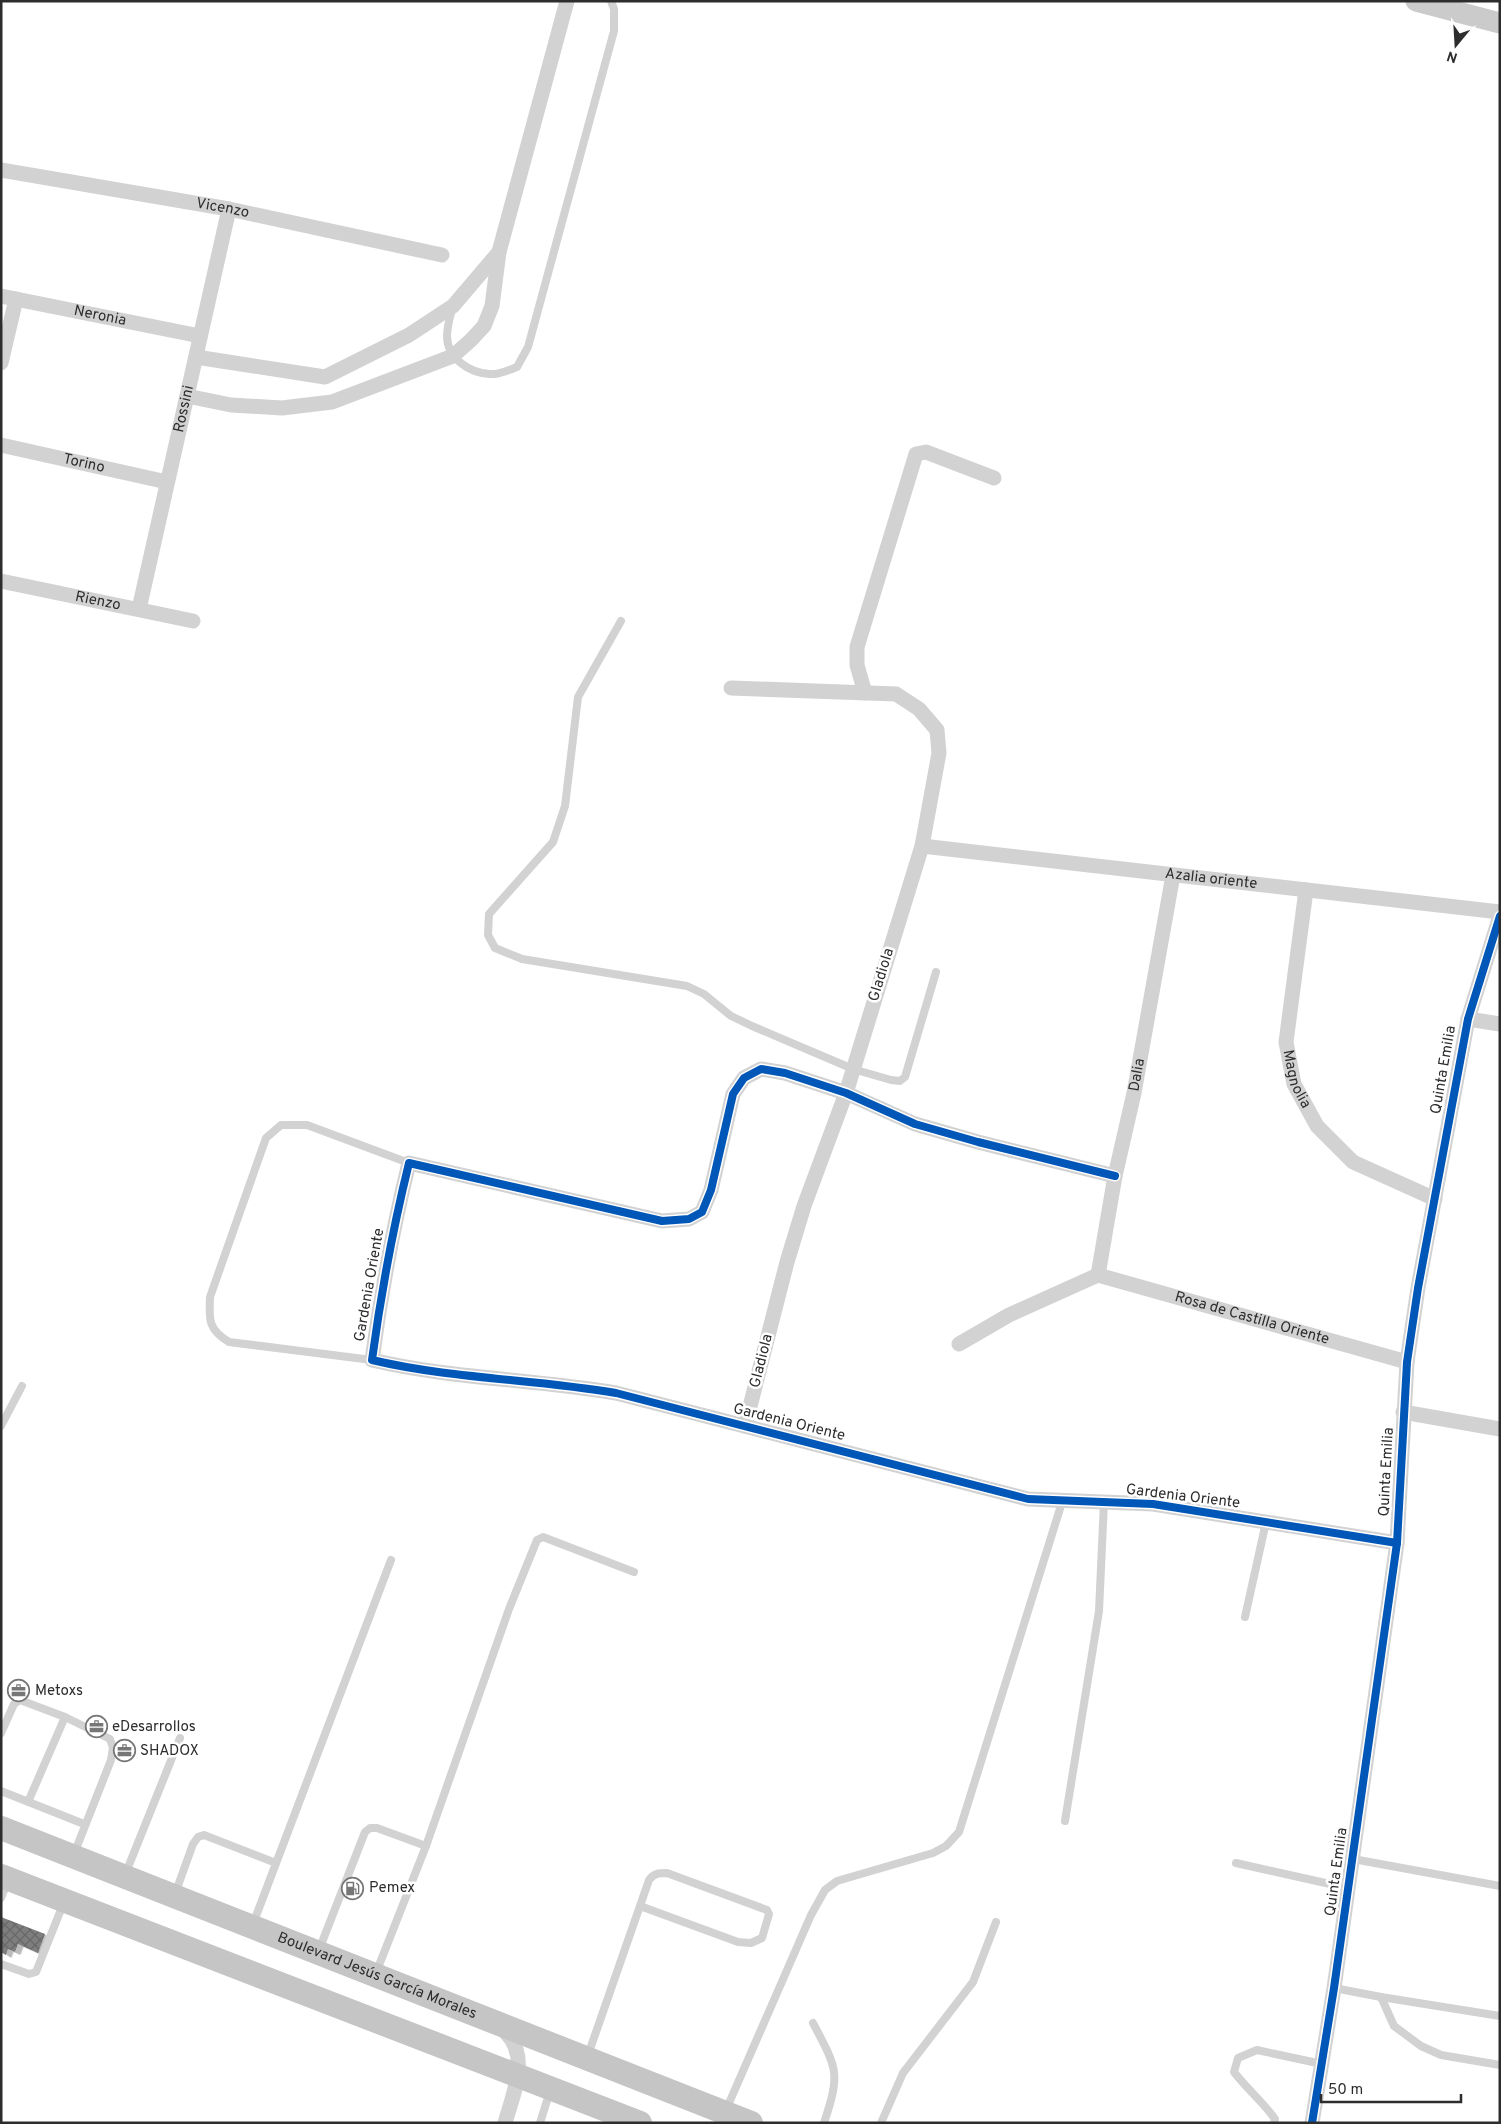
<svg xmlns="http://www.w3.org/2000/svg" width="1501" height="2124" font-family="Overpass,sans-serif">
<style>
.building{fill:url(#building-cross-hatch);filter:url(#shadow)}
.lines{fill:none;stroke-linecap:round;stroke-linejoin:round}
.service{stroke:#d2d2d2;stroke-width:8}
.minor{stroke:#d2d2d2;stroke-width:15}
.secondary{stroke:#cbcbcb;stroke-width:21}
.primary{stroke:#c5c5c5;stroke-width:24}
.cycleway-casing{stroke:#fff;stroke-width:11}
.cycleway{stroke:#0057b8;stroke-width:8}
.labels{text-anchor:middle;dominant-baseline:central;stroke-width:5;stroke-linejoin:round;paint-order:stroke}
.street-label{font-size:15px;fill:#2d2d2d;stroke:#fff}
.poi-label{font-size:15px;fill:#2d2d2d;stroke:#fff;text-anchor:start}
</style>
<defs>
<pattern id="building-cross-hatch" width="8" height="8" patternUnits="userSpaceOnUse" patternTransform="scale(1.25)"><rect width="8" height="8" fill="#7e7e7e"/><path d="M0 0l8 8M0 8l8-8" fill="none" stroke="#686868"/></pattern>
<filter id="shadow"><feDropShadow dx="5.5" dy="3" stdDeviation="0" flood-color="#0004"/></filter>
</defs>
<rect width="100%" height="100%" fill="#fff"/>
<!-- building -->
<polygon class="building" points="1,1917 45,1934 38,1953 18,1944 15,1952 8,1949 6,1955 1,1952"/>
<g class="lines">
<!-- service -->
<g class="service">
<path d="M452,309c-2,8 -5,18 -5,27 0,22 22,37 43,38 8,1 19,-4 27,-7l11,-20 86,-316v-22l-3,-8"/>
<polyline points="621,621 578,697 565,806 553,842 489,914 488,935 495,948 522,959 687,986 704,994 731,1016 752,1026 853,1069 891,1080 900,1081 905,1077 936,972"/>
<path d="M372,1360l-143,-18c-21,-13 -20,-22 -19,-45l56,-159 15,-13h26l102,38"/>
<polyline points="1,1426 22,1386"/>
<polyline points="1245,1617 1266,1522"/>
<polyline points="1,1733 14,1704 20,1700 65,1717 110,1739 113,1748 111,1760 74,1854"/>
<polyline points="1,1791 84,1824"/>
<polyline points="28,1802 65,1717"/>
<polyline points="1065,1821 1099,1611 1104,1502"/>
<polyline points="426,1846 509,1609 537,1540 543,1537 634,1572"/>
<polyline points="1353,1859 1500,1886"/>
<polyline points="1236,1863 1348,1888"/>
<polyline points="125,1875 180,1738"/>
<polyline points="175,1894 193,1844 198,1837 204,1835 276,1863"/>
<polyline points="1,1898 8,1881"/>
<polyline points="253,1924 391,1560"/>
<polyline points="319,1950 365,1832 370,1828 377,1828 426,1846 376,1973"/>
<polyline points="1,1964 29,1974 36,1972 64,1902"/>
<polyline points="1334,1988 1381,1997 1394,2026 1421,2046 1441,2055 1500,2065"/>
<polyline points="1381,1997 1500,2016"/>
<path d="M813,2023c24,46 28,49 11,100"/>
<path d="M588,2055l61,-175c5,-7 10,-7 18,-7l100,37 2,4 -7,24 -11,5 -13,-1 -98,-36"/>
<polyline points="726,2110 811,1915 825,1890 837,1881 933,1853 946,1846 959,1832 1063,1499"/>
<polyline points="540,2123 550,2091"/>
<polyline points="881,2123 903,2073 973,1982 996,1922"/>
<path d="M1274,2123l1,-4c-12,-17 -28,-30 -41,-47l4,-14 19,-8 65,14"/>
</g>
<!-- minor -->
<g class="minor">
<path id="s1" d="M1,170l228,39 213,46"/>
<path id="s2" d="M1,296l199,40"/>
<polyline points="196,357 325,377 409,335 453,306 499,252"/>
<polyline points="1,363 16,299"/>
<polyline points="187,396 231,405 282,408 332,402 453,356 471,340 484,326 492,306 499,252 567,1"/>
<path id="s3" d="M1,445l166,37"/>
<path id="s4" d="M1,581l192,40"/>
<path id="s5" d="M139,609l90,-400"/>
<polyline points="731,688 896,694 919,709 937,730 939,753 922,846 846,1093 804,1206 787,1262 745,1426"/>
<polyline points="865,693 857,665 857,647 916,454 926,452 994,478"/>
<path id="s6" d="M922,846l578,66"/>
<path id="s7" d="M1306,890l-20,152 8,42 23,42 36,36 82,37"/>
<polyline points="1468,1019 1500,1024"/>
<path d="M1115,1176l-137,-34 -63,-18 -69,-31 -61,-20 -24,-4 -17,9 -11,16 -22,96 -9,22 -13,7 -27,2 -253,-58c-16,65 -28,130 -37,197 80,19 163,19 244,33l412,106 125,5 244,39"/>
<path id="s8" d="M1098,1275l17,-99 19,-83 39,-218"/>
<path id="s9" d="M1098,1275l309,87"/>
<polyline points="959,1344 1009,1315 1098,1275"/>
<polyline points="1403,1412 1500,1429"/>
<path d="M501,2028c31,25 13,63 4,95"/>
<polyline points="1312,2123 1334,1988 1397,1543 1407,1362 1418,1288 1468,1019 1500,916"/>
</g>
<!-- secondary -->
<polyline class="secondary" points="1416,1 1500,23"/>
<!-- primary -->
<g class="primary">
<path id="s10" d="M1,1828l750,295"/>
<polyline points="1,1876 640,2123"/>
</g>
<defs>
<g id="cycleway">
<path d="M1115,1176l-137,-34 -63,-18 -69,-31 -61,-20 -24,-4 -17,9 -11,16 -22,96 -9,22 -13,7 -27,2 -253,-58c-16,65 -28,130 -37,197 80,19 163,19 244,33l412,106 125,5 244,39"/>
<polyline points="1312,2123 1334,1988 1397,1543 1407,1362 1418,1288 1468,1019 1500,916"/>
</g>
</defs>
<!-- cycleway casing -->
<use href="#cycleway" class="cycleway-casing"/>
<!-- cycleway -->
<use href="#cycleway" class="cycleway"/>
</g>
<!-- icons -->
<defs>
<symbol id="office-ring" viewBox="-11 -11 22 22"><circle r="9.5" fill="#fff" stroke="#767676" stroke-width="1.5"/><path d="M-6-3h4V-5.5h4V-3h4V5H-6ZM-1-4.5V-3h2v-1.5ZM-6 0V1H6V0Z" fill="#767676"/></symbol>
<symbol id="fuel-ring" viewBox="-11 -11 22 22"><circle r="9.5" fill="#fff" stroke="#767676" stroke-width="1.5"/><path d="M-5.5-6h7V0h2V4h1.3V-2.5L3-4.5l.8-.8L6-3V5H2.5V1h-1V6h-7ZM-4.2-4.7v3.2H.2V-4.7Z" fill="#767676"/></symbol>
</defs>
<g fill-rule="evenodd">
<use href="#office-ring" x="6" y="1678" width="25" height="25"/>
<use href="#office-ring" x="84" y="1714" width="25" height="25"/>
<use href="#office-ring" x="112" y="1738" width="25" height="25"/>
<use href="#fuel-ring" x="340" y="1876" width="25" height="25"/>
</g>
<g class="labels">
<!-- street labels -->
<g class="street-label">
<text stroke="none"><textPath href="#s1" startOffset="225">Vicenzo</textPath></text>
<text stroke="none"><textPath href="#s2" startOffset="101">Neronia</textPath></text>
<text stroke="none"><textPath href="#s5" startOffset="205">Rossini</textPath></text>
<text stroke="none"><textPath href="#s3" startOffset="85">Torino</textPath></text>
<text stroke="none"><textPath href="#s4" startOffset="99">Rienzo</textPath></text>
<text stroke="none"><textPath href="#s6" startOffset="291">Azalia oriente</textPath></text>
<text transform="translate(882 975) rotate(-73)">Gladiola</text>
<text transform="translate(1444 1070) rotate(-80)">Quinta Emilia</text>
<text stroke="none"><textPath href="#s8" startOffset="204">Dalia</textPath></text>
<text stroke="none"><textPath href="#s7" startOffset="192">Magnolia</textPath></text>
<text transform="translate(370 1285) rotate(-80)">Gardenia Oriente</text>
<text stroke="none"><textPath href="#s9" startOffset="160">Rosa de Castilla Oriente</textPath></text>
<text transform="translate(762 1361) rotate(-76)">Gladiola</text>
<text transform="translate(789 1423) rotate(14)">Gardenia Oriente</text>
<text transform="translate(1387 1472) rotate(-87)">Quinta Emilia</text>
<text transform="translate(1183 1497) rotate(7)">Gardenia Oriente</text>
<text transform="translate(1337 1872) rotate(-82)">Quinta Emilia</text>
<text stroke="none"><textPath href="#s10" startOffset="404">Boulevard Jesús García Morales</textPath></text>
</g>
<!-- poi labels -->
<g class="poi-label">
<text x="35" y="1691">Metoxs</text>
<text x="112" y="1727">eDesarrollos</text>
<text x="140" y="1751">SHADOX</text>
<text x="369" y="1888">Pemex</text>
</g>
</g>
<!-- border -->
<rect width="1501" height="2124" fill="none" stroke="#2d2d2d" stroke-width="5"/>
<!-- north arrow -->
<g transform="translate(1456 45) rotate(198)" stroke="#ffffff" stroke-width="4" paint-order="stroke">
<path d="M0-4L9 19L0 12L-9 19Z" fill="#2d2d2d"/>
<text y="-8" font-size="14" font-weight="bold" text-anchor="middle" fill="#2d2d2d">N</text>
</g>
<!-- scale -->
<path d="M1321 2094v8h140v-8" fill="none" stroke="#2d2d2d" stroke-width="2.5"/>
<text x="1328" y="2094" font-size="15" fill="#2d2d2d" stroke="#ffffff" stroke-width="4" paint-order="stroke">50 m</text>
</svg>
